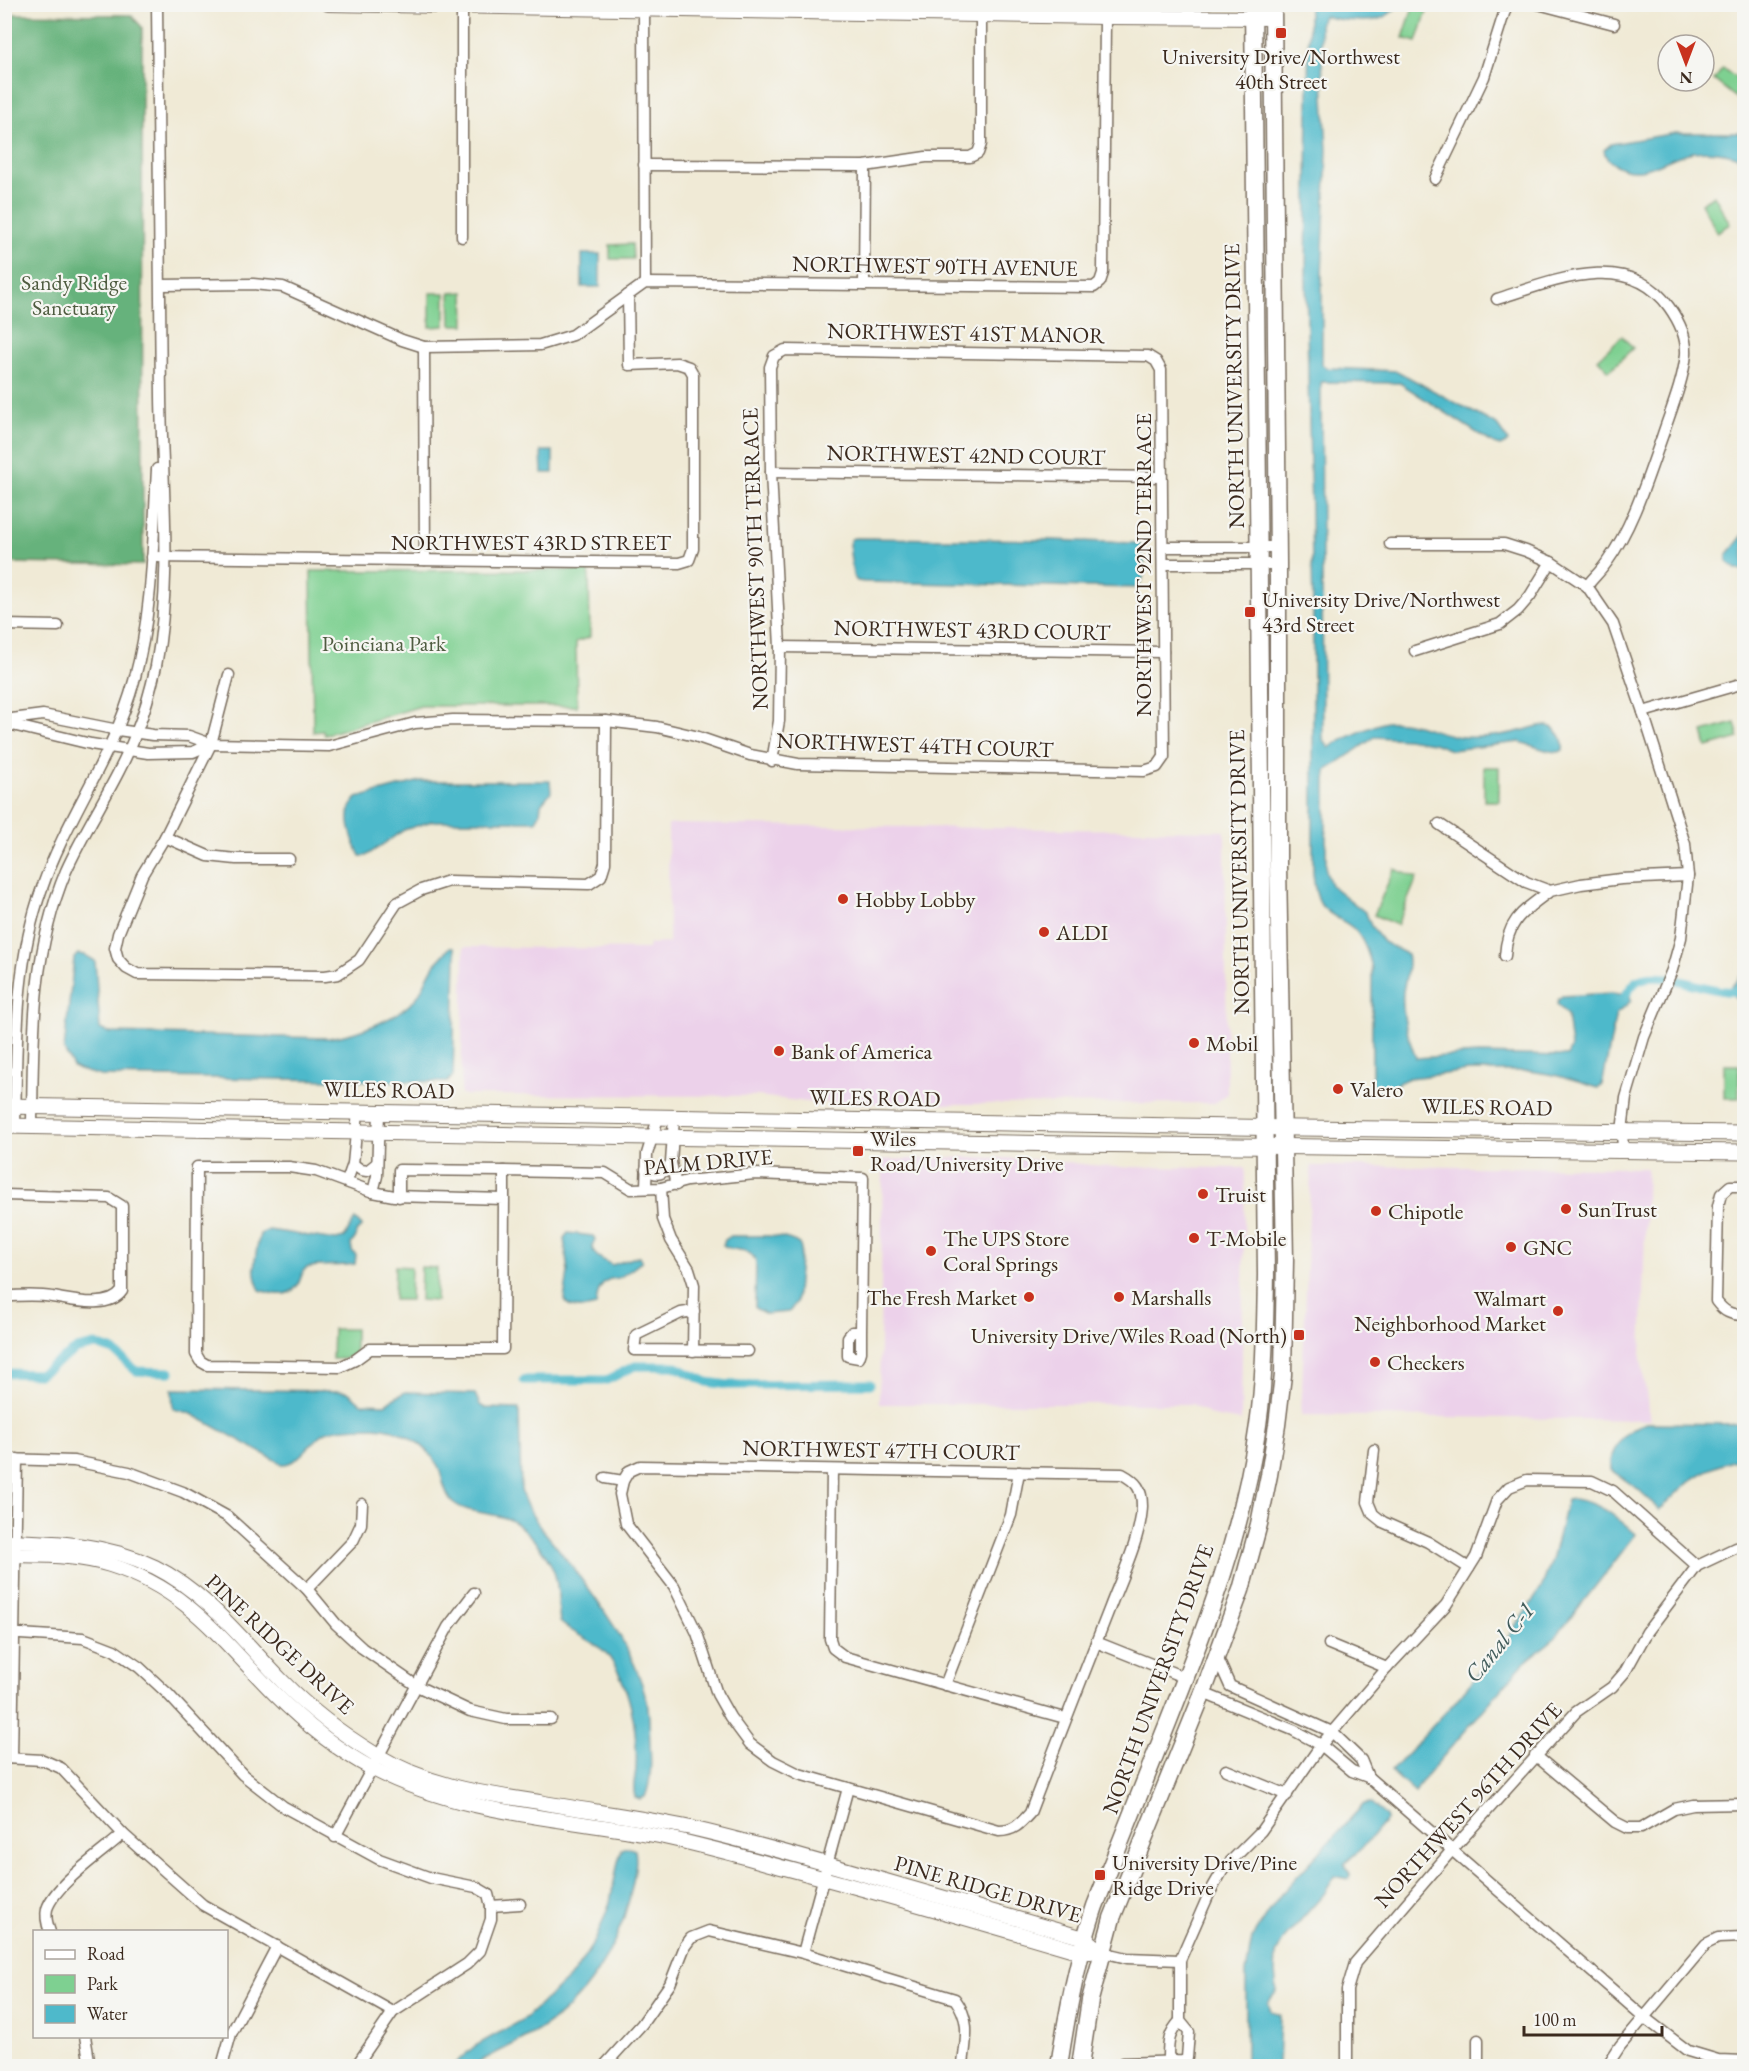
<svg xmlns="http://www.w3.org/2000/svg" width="1749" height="2071" font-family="'EB Garamond',serif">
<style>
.built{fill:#ecd1ea}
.green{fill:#7ed091;stroke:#5c7d58;stroke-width:1.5}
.forest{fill:#66b27b;stroke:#506e4c;stroke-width:1.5}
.water{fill:#4eb9cb;stroke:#447274;stroke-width:1.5}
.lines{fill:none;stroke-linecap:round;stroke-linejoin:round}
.canal{stroke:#4eb9cb;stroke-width:9}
.minor-casing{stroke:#7a6d5e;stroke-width:13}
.tertiary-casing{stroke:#7a6d5e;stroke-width:16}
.secondary-casing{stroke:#7a6d5e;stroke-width:17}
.primary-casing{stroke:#7a6d5e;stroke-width:19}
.minor{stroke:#fff;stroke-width:10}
.tertiary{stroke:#fff;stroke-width:14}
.secondary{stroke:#fff;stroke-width:15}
.primary{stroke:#fff;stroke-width:16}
.poi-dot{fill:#c8321e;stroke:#f6f6f2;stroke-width:2}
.labels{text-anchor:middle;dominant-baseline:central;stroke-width:4.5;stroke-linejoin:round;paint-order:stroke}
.poi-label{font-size:22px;fill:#3b2a1e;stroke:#f6f6f2;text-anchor:start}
.street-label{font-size:22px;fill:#3b2a1e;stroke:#f6f6f2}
.park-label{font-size:22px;fill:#4f5c40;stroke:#f6f6f2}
.water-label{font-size:24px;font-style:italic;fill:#425c5b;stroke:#f6f6f2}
</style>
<rect width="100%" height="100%" fill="#f6f6f2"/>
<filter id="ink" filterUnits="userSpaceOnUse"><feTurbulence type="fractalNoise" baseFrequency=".0167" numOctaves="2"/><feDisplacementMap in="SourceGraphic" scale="12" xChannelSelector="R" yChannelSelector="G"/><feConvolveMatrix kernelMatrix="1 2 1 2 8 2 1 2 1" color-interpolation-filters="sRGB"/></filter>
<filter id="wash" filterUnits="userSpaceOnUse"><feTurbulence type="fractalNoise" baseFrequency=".008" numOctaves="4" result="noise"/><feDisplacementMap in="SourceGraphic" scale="24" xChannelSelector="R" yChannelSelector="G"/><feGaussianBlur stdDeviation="1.35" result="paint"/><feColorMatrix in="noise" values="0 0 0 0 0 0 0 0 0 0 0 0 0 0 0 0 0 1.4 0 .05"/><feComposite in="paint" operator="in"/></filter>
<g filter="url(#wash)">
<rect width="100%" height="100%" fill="#f0ead6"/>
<!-- built -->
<g class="built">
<polygon points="668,824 1225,831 1227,1094 1214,1103 931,1104 807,1102 757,1096 461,1095 464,947 648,949 649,944 669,943"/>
<polygon points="966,1157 1028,1159 1113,1167 1245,1168 1241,1421 1212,1416 1192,1404 879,1404 883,1160"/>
<polygon points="1311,1166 1647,1168 1641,1359 1650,1420 1301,1415"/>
</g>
<!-- green -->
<g class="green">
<polygon points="1413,7 1427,11 1417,42 1403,38"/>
<polygon points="1723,68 1744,85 1744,95 1740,101 1714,80"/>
<polygon points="1714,195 1730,224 1717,232 1701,203"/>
<polygon points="632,244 633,259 610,259 610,245"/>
<polygon points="464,292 465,325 451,325 450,293"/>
<polygon points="430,293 445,293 445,326 430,327"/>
<polygon points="1622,336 1633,348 1609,371 1598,359"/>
<polygon points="589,570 590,637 576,642 577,706 421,706 324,735 323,731 313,732 311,571"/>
<polygon points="1735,723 1739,738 1707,747 1703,732"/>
<rect x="1484" y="767" width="15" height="34"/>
<polygon points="1394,869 1417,878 1397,925 1374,915"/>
<rect x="1724" y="1065" width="15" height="33"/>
<polygon points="395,1266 411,1267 410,1300 394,1300"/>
<polygon points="421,1267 437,1268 436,1301 420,1300"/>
<polygon points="333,1329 355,1329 355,1354 344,1359 332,1359"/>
</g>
<!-- forest -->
<polygon class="forest" points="5,14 131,15 142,27 143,565 5,563"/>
<!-- water -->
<g class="water">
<path d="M1309,5h90c-6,6 -11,11 -20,14 -11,4 -43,1 -54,-3l-3,1 -2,9 7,124 -5,126v89l6,3 69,3 100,54 10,14 1,3 -8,4 -6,-2 -94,-61 -79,-1 2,357 6,9 7,-5c15,-7 36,-18 51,-21 24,-4 53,14 77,15 19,1 42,-2 60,-7 9,-2 17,-7 27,-3 9,5 13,13 12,23l-4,2 -10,-1 -29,-9 -69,8 -18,-7 -26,-4 -32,-2 -49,34v100l5,14 35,28 5,13 12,16 24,12c3,13 -2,25 -4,38 -2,22 5,46 13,66l62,-4 89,2 4,-9 -4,-32 -10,-11 1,-4 4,-4 49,-3 19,2 1,6 -15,13 -14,72 -4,2 -43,-13 -25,-4h-61l-60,7 -31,14 -4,-1 -2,-8v-114c-2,-12 -8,-29 -17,-39 -10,-10 -25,-13 -34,-25 -6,-9 -7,-22 -8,-32v-262l-7,-333z"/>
<path d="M1676,133h68v27c-13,-8 -35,-10 -50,-8 -27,3 -50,30 -80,12 -6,-4 -9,-7 -10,-14l7,-6z"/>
<rect x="582" y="254" width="18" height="33"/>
<polygon points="541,451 553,451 553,473 542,473"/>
<polygon points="1744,534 1744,570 1737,570 1727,562 1727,555"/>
<path d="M855,538l196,2 84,3 6,2c4,12 6,34 -4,43l-273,-6 -7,-1 -4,-5 -4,-32 2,-5z"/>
<path d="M420,781h130l1,11 -10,12 -1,9 -4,8h-104l-28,9 -38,26h-6c-8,-17 -19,-43 -3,-58z"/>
<path d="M450,947h4l2,8 -3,121 -6,6 -346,-6 -22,-6 -6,-3 -9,-17 10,-92 4,-4 7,1 10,6 5,68 10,4 219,5c28,-4 70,-19 88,-41 7,-10 11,-23 18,-33 5,-6 11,-11 15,-17z"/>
<polygon points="1744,973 1744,1004 1735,998 1731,987"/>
<path d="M355,1219l7,7 -6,6v5l-5,7 1,7 4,4 -1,9c-15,3 -37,0 -49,4 -5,5 -5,12 -9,18 -8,12 -26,8 -37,4 -10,-18 -4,-37 0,-56l9,-4 67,10 8,-2z"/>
<path d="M568,1233l25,3 2,3c-8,15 6,20 17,26l27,-9 3,5c-4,4 -19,15 -24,17 -4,1 -7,0 -10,2 -10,4 -11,17 -12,26 -11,3 -25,5 -32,-6l4,-28 -4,-34z"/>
<path d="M731,1236c21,1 50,-4 68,8l2,5 -5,54 -7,9 -23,2 -11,-6 1,-47c-10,-17 -20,-7 -33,-16l2,-5z"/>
<path d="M172,1389l165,2 11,1 13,11 24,1 20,-12 70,2 5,11 5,3 34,1 2,81c6,25 27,45 42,65 34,45 71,91 84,147 3,13 2,27 3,41 1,19 2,36 -5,54l-5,2 -5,-2c-3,-10 0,-18 1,-28 2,-38 -5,-85 -30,-116 -8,-9 -34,-20 -46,-31 -3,-16 0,-35 -6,-50 -7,-20 -32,-50 -52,-55 -15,-5 -35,-4 -48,-14 -10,-8 -11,-26 -16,-37 -10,-22 -41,-39 -64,-39 -12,0 -40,0 -50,6 -14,9 -26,32 -42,31l-92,-51 -17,-4z"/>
<path d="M1646,1423l98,1v34c-40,9 -56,22 -84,52l-22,-21 -27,-19c-2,-23 15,-40 35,-47z"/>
<path d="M1574,1499c29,5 41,17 62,35l-81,104 -31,25 -14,16 -89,103 -6,11 -24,-22 63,-68 53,-64 34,-50 12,-32 14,-57z"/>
<polygon points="1371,1803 1386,1816 1386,1820 1365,1845 1344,1864 1350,1874 1349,1879 1335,1876 1324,1894 1284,1939 1276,1954 1275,1973 1277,1991 1268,2002 1271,2012 1280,2015 1278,2066 1246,2066 1246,1973 1252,1938 1281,1894 1364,1804"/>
<path d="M627,1847l8,3c3,16 -3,35 -6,50 -13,51 -44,101 -90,130 -18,11 -38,20 -56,30l-8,6h-23l23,-20 52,-29 48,-45 21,-33 14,-37 8,-40 4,-13z"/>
</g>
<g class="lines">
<!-- canal -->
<g class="canal">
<path d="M1621,1001c6,-6 10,-17 18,-21 27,-12 75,18 105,10"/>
<polyline points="4,1373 40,1374 77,1349 96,1345 114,1351 136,1371 170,1372"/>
<polyline points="524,1380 607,1380 635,1366 674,1366 707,1382 728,1385 870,1384"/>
</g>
</g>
</g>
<g filter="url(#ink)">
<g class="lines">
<defs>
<g id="minor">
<polyline points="1538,4 1614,24"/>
<polyline points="462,6 462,237"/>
<polyline points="644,8 645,283"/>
<polyline points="644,165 865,166 926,157 970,157 978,153 981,144 981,14"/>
<polyline points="1435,179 1484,77 1507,4"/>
<polyline points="161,285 253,284 283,287 402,340 424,347 540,345 573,335 645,283 1094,287 1100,282 1103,273 1105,17"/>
<polyline points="864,285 865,166"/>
<path d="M1497,299c54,-17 131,-51 172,8 10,14 18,29 17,47 -3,28 -15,56 -24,83 -15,42 -29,89 -55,125 -6,9 -14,16 -20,24"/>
<polyline points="424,347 425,560"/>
<polyline points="771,472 1161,477"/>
<polyline points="1390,544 1504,544 1526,551 1551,562 1587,586 1613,624 1643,712 1685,844 1688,876 1681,938 1672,970 1644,1037 1626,1098 1622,1131 1623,1150"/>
<polyline points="1163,547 1278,547"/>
<polyline points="152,557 679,563 689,560 693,549 693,374 689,367 677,363 629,365 628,295"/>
<polyline points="1163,564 1278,564"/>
<polyline points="4,625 58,626"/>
<polyline points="780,647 1163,652"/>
<polyline points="1415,651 1500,624 1518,610 1530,596 1551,562"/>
<polyline points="229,675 211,744 165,837 142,875 118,934 115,948 118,959 126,968 137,974 325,976 338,974 359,960 397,903 421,890 449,881 589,884 601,876 605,863 606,721"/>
<polyline points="1643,712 1744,683"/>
<polyline points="4,720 43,715 118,730 153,735 189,736 211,744 329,746 415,723 453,720 606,721 657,727 695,736 750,755 798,764 1144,771 1157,767 1164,757 1161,370 1156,361 1148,356 785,350 774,356 770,367 771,472 780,647 779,721 772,761"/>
<polyline points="4,723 91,744 148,753 193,752 211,744"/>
<polyline points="1439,824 1526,882 1550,891 1581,884 1621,879 1688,876"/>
<polyline points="165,837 208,856 236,859 289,859"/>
<path d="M1505,956c2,-36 18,-45 45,-65"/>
<polyline points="674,1118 671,1163 676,1185"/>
<path d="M15,1126c2,-82 -1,-160 27,-238 25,-72 72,-133 92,-207 19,-68 19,-142 23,-212"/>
<path d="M32,1126c1,-89 -1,-171 34,-255 21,-47 52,-90 70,-138 9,-22 15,-44 20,-67 17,-89 6,-180 5,-270 -1,-130 -2,-261 -4,-392"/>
<polyline points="353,1164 361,1170 367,1171 377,1163"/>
<path d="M646,1169c12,8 17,6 25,-6"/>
<polyline points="347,1181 353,1164 358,1112"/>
<path d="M1744,1186h-14l-9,8 -3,12 -2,95c8,11 15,14 28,14"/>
<polyline points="646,1188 647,1154 658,1118"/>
<polyline points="661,1188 663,1219 671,1240 689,1269 694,1285 693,1351"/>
<polyline points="373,1192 377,1176 379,1112"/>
<path d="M4,1195l105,3 13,8v85c-13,19 -50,9 -70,6 -15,-3 -32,-1 -48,-1"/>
<polyline points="399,1197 399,1170 504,1171"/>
<polyline points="504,1199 503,1349 370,1349 355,1360 340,1367 207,1365 200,1361 196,1354 197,1167 289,1167 316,1171 373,1192 394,1196 504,1199 504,1171 605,1173 631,1189 661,1188 687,1181 755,1174 863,1178 861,1332 861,1352 859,1358 848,1356 848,1337 852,1332 861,1332"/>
<polyline points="694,1311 681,1313 636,1335 634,1350 748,1351"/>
<polyline points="1374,1450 1368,1502 1373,1514 1383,1522 1428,1542 1469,1568"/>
<polyline points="4,1459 74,1461 129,1472 183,1492 228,1517 307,1589 336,1624 362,1648 417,1686 470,1711 506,1719 551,1719"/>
<path d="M640,1466l482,8c15,8 20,15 20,32 -1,31 -21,72 -32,101 -27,69 -54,137 -80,206 -10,11 -16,18 -31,18l-200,-57 -26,-13 -23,-17 -20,-27 -13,-23 -20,-61 -23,-47 -48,-62 -6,-30 3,-13 6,-10z"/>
<polyline points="832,1470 830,1639 833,1648 845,1657 1065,1718"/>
<polyline points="605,1478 623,1481"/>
<polyline points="307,1589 353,1541 361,1524 362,1504"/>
<polyline points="4,1633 83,1638 114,1650 139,1667 168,1694 243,1775 284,1807 379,1859 431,1878 476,1887 488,1894 491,1906 520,1904"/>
<polyline points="1096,1642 1186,1678"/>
<polyline points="1329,1644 1387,1668"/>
<polyline points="1217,1657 1230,1686 1332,1732 1361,1760 1368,1777"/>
<polyline points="945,1685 1011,1515 1019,1472"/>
<polyline points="1203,1693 1293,1730 1321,1745 1352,1771 1368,1777 1645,2018 1688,2051 1718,2060 1744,2061"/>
<polyline points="1535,1755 1615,1822 1627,1828 1641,1828 1674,1809 1693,1805 1744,1804"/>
<polyline points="4,1758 43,1760 61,1768 123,1834 203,1905 393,2012"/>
<polyline points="12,1758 17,1459"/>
<polyline points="1226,1770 1287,1795"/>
<polyline points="335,1837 448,1627 474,1593"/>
<path d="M50,1932c-3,-8 -5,-15 -3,-23 8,-25 56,-57 76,-75"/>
<polyline points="1102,1952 1127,1958 1180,1960"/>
<polyline points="803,1953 848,1788"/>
<polyline points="85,2036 90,2066"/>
<path d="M1174,2061l-6,-4c0,-16 1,-24 12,-36"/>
<polyline points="1123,2063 1183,2061 1187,2058 1189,2032 1180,2021 1180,1960 1209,1894 1224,1868 1261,1831 1321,1745 1387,1668 1446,1605 1476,1557 1497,1500 1509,1487 1527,1480 1592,1481 1613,1491 1697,1566"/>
<polyline points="222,2066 231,2034 277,1946"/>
<polyline points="356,2066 393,2012 467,1964 480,1951 491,1919 491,1906"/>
<path d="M604,2066l38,-42 28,-40 15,-38 6,-8 18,-7 94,22 152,46c16,22 11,39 8,65l-2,2"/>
<polyline points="1347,2066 1347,1990 1355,1963 1452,1850 1576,1712 1612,1687 1625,1672 1647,1632 1697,1566 1735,1548 1744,1547"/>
<polyline points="1478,2066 1478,2040"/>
<polyline points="1607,2066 1620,2046 1706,1944 1718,1938 1744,1937"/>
</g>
<g id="tertiary">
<polyline points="328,4 1105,17 1273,18"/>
<path d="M4,1541c52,1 104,3 151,26 52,26 87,73 127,114 27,28 60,53 93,73 53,32 105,39 164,48 50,9 101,15 152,26 69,16 137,36 205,56 63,18 126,36 188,54l18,14"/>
<path d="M4,1555c36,1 72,-1 106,10 79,25 110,74 165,129 29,29 62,56 98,75 92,47 188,48 286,67 43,9 85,21 126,32 99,26 198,55 296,84h10"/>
</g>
<g id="secondary">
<polyline points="4,1106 1299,1128 1744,1133"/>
<polyline points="4,1126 1069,1144 1744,1152"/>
</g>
<g id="primary">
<path d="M1059,2066c8,-54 18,-107 36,-160 25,-62 49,-124 74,-186 38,-96 75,-192 89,-295 7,-49 7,-100 8,-150l-13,-1271"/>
<polyline points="1080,2066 1090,2000 1112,1918 1203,1693 1241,1590 1259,1524 1269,1475 1277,1425 1283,1375 1285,1260 1278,866 1278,564 1273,4"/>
</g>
</defs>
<!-- minor casing -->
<use href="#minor" class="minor-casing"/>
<!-- tertiary casing -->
<use href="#tertiary" class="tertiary-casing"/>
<!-- secondary casing -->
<use href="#secondary" class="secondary-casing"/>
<!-- primary casing -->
<use href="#primary" class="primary-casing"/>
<!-- minor -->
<use href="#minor" class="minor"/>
<!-- tertiary -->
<use href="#tertiary" class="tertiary"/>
<!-- secondary -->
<use href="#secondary" class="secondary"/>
<!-- primary -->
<use href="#primary" class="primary"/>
</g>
</g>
<!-- markers -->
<g class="poi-dot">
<rect x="1275" y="27" width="12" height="12" rx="3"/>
<rect x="1244" y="606" width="12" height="12" rx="3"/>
<circle cx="843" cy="899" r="6"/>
<circle cx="1044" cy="932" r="6"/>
<circle cx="1194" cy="1043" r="6"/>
<circle cx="779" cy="1051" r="6"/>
<circle cx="1338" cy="1089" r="6"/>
<rect x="852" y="1145" width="12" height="12" rx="3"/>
<circle cx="1203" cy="1194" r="6"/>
<circle cx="1566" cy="1209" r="6"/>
<circle cx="1376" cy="1211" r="6"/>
<circle cx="1194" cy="1238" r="6"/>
<circle cx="1511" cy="1247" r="6"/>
<circle cx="931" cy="1251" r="6"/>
<circle cx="1029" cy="1297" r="6"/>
<circle cx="1119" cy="1297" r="6"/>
<circle cx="1558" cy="1311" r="6"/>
<rect x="1293" y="1329" width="12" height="12" rx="3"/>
<circle cx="1375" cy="1362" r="6"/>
<rect x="1094" y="1869" width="12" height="12" rx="3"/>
</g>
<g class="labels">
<!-- poi labels -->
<g class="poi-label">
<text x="1281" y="56" text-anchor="middle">University Drive/Northwest<tspan x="1281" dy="25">40th Street</tspan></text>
<text x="1262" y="599">University Drive/Northwest<tspan x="1262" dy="25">43rd Street</tspan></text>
<text x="855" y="899">Hobby Lobby</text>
<text x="1056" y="932">ALDI</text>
<text x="1206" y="1043">Mobil</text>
<text x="791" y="1051">Bank of America</text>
<text x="1350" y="1089">Valero</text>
<text x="870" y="1138">Wiles<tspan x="870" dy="25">Road/University Drive</tspan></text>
<text x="1215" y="1194">Truist</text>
<text x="1578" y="1209">SunTrust</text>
<text x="1388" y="1211">Chipotle</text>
<text x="943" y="1238">The UPS Store<tspan x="943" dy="25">Coral Springs</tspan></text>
<text x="1206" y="1238">T-Mobile</text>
<text x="1523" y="1247">GNC</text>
<text x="1017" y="1297" text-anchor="end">The Fresh Market</text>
<text x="1131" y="1297">Marshalls</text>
<text x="1546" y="1298" text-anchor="end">Walmart<tspan x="1546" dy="25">Neighborhood Market</tspan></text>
<text x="1287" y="1335" text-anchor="end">University Drive/Wiles Road (North)</text>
<text x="1387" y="1362">Checkers</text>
<text x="1112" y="1862">University Drive/Pine<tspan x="1112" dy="25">Ridge Drive</tspan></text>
</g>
<!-- street labels -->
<g class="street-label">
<text transform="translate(935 266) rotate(1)">NORTHWEST 90TH AVENUE</text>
<text transform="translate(966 333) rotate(1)">NORTHWEST 41ST MANOR</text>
<text transform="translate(1234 386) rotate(-91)">NORTH UNIVERSITY DRIVE</text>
<text transform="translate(966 455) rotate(1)">NORTHWEST 42ND COURT</text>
<text x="531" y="542">NORTHWEST 43RD STREET</text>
<text transform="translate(755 559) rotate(-92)">NORTHWEST 90TH TERRACE</text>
<text transform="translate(1143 565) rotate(-90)">NORTHWEST 92ND TERRACE</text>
<text transform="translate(972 630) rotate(1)">NORTHWEST 43RD COURT</text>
<text transform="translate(915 745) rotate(2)">NORTHWEST 44TH COURT</text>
<text transform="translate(1239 872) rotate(-91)">NORTH UNIVERSITY DRIVE</text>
<text transform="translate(389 1090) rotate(1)">WILES ROAD</text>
<text transform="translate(875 1098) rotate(1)">WILES ROAD</text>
<text transform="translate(1487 1107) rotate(1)">WILES ROAD</text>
<text transform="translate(708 1162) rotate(-5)">PALM DRIVE</text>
<text transform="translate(881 1450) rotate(1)">NORTHWEST 47TH COURT</text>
<text transform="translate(280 1644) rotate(43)">PINE RIDGE DRIVE</text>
<text transform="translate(1158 1679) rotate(-70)">NORTH UNIVERSITY DRIVE</text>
<text transform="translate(1468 1805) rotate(-48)">NORTHWEST 96TH DRIVE</text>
<text transform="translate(988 1889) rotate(16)">PINE RIDGE DRIVE</text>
</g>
<!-- park labels -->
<g class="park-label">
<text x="74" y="282">Sandy Ridge<tspan x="74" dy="25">Sanctuary</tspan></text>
<text x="384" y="643">Poinciana Park</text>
</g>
<!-- water labels -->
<g class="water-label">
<text transform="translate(1499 1642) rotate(-51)">Canal C-1</text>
</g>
</g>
<!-- margin -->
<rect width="1749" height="2071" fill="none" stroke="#f6f6f2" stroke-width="24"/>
<!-- legend -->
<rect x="33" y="1930" width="195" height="108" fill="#f6f6f2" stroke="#aba49d" stroke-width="1.5"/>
<rect x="45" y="1950" width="30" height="9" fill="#ffffff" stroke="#aba49d" stroke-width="1.5"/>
<text x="87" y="1960" font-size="18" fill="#3b2a1e">Road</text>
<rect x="45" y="1975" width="30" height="18" fill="#7ed091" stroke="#aba49d" stroke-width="1.5"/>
<text x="87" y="1990" font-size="18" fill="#3b2a1e">Park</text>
<rect x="45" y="2005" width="30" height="18" fill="#4eb9cb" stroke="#aba49d" stroke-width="1.5"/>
<text x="87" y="2020" font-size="18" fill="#3b2a1e">Water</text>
<!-- north arrow -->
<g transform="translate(1686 63) rotate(180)"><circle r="28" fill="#f6f6f2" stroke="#aba49d" stroke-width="1.5"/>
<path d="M0-4.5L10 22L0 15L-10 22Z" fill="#c8321e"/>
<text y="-9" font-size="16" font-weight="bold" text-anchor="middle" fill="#3b2a1e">N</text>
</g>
<!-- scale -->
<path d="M1524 2026v9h138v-9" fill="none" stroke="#3b2a1e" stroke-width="3"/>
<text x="1533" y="2026" font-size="18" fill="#3b2a1e" stroke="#f6f6f2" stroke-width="4.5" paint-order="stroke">100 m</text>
</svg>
